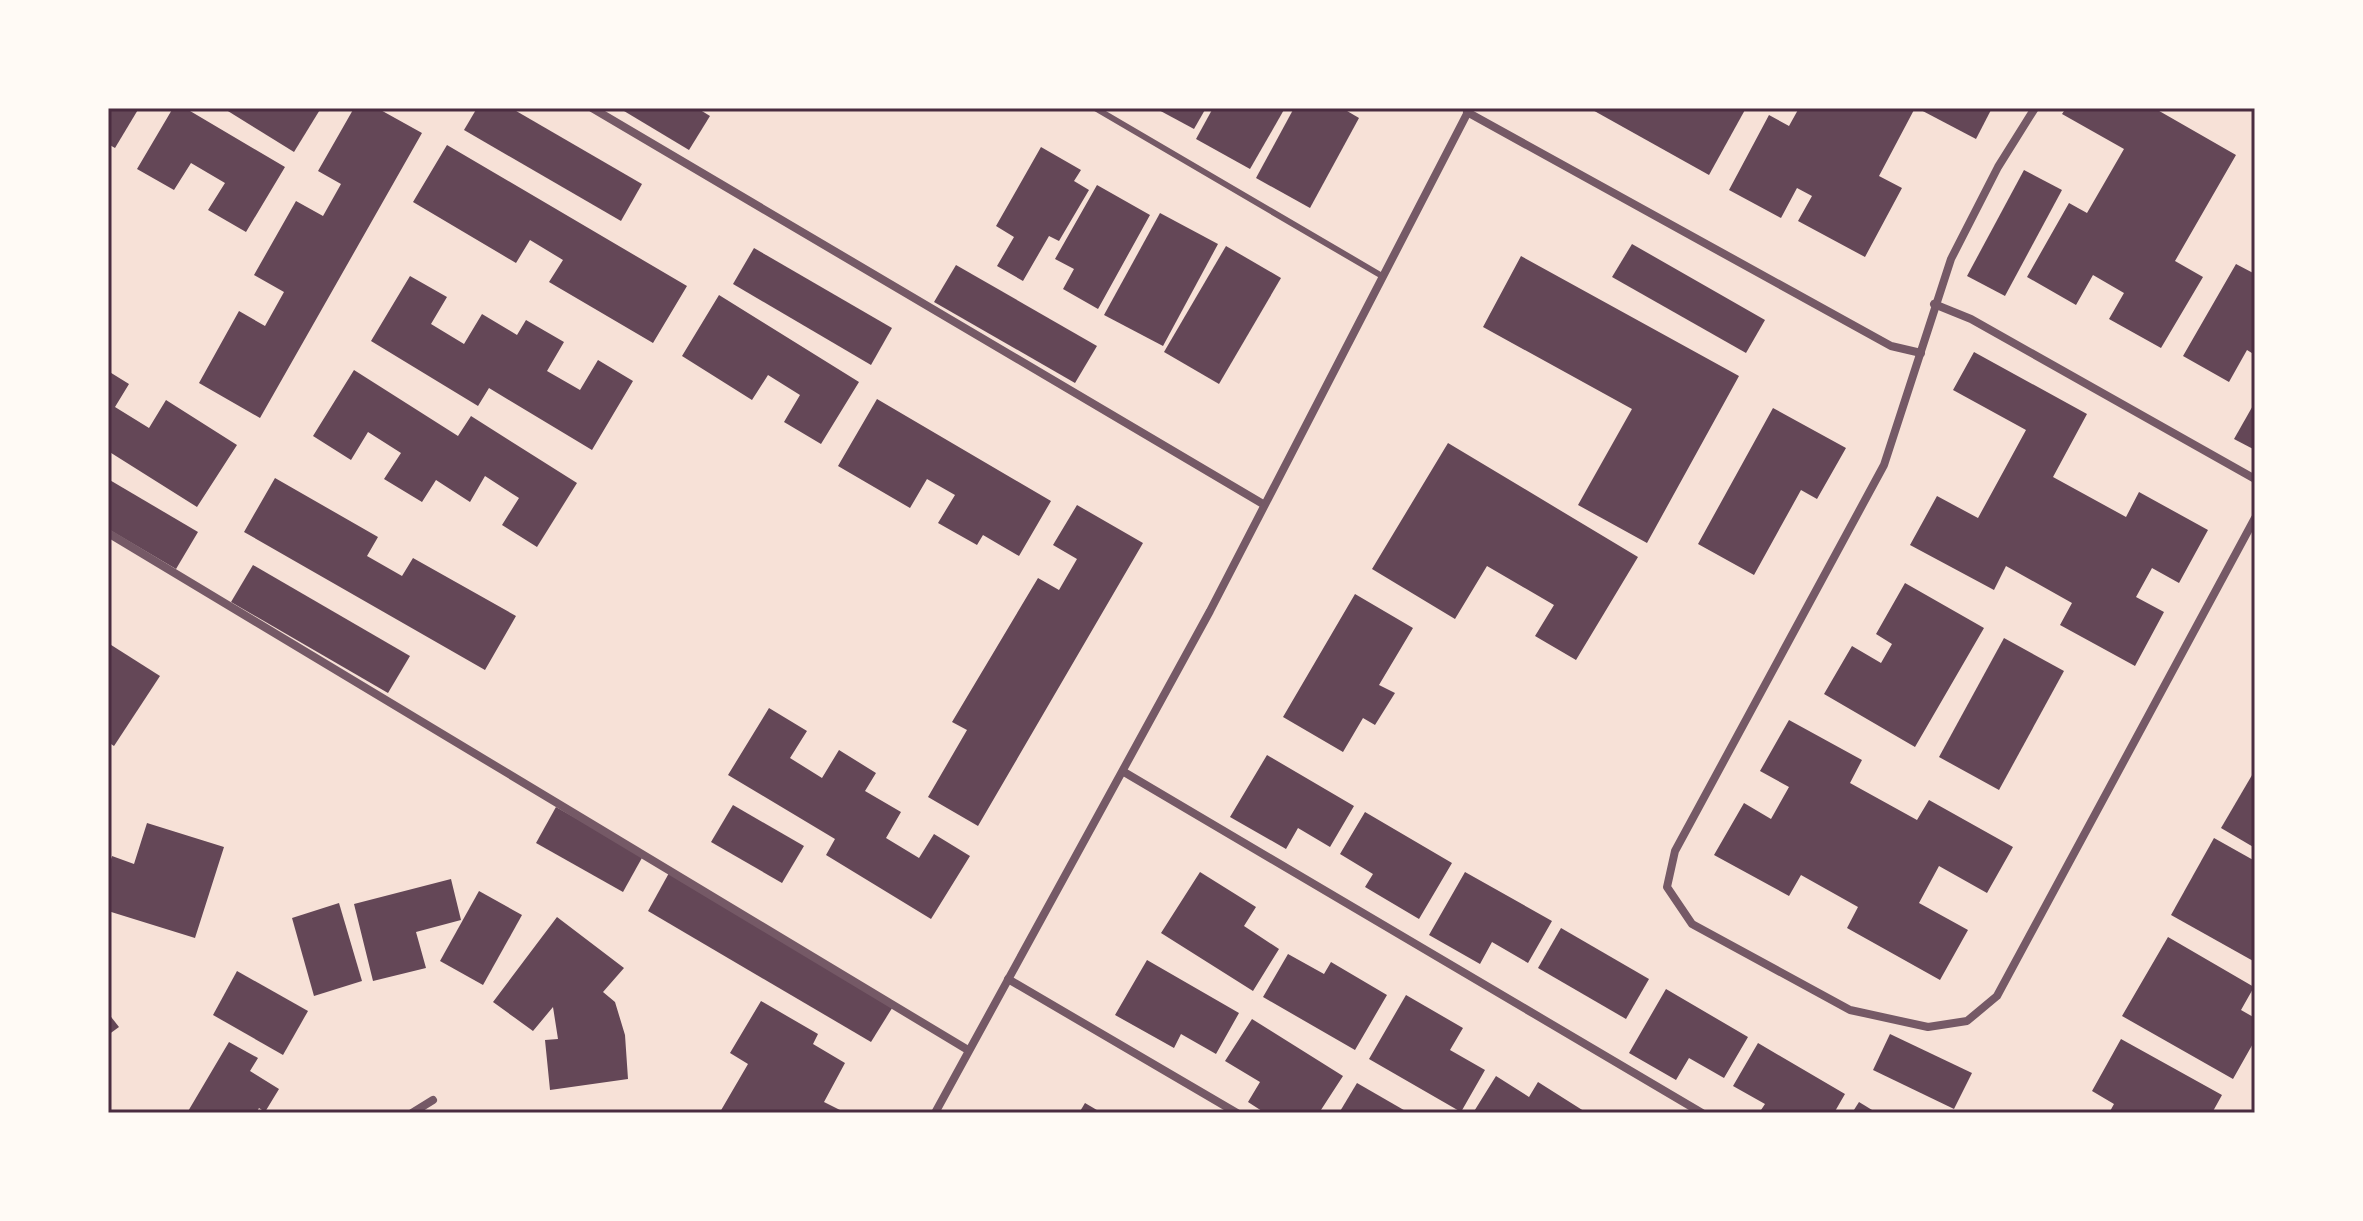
<svg xmlns="http://www.w3.org/2000/svg" width="2363" height="1221" font-family="'DejaVu Sans',sans-serif">
<style>
.building{fill:#644757}
.lines{fill:none;stroke-linecap:round;stroke-linejoin:round}
.service{stroke:#755966;stroke-width:6}
.minor{stroke:#755966;stroke-width:8}
.neatline{fill:none;stroke:#4a2c40;stroke-width:3}
</style>
<rect width="100%" height="100%" fill="#f7e1d7"/>
<!-- building -->
<g class="building">
<polygon points="108,108 139,108 115,148 108,144"/>
<polygon points="173,108 185,108 285,167 246,232 208,210 225,183 191,163 174,190 137,169"/>
<polygon points="223,108 321,108 294,152"/>
<polygon points="354,108 377,108 422,133 260,418 199,383 239,311 265,326 284,292 254,275 296,201 323,216 341,184 318,171"/>
<polygon points="477,108 511,108 642,184 621,221 464,130"/>
<polygon points="619,108 697,108 710,116 689,150"/>
<polygon points="1155,108 1206,108 1194,129"/>
<polygon points="1213,108 1285,108 1250,169 1196,139"/>
<polygon points="1294,108 1342,108 1359,118 1310,208 1256,178"/>
<polygon points="1589,108 1746,108 1709,175"/>
<polygon points="1799,108 1915,108 1879,176 1902,188 1865,257 1798,221 1812,196 1797,188 1781,218 1729,190 1769,115 1789,126"/>
<polygon points="1917,108 1992,108 1976,139"/>
<polygon points="2066,108 2154,108 2236,155 2175,261 2203,277 2161,348 2109,319 2124,293 2093,275 2076,305 2027,277 2069,203 2087,213 2124,149 2062,114"/>
<polygon points="447,145 687,286 653,343 549,282 563,260 530,240 516,263 413,202"/>
<polygon points="1041,147 1081,170 1074,181 1089,190 1059,241 1049,236 1023,281 997,266 1014,237 996,226"/>
<polygon points="2024,170 2062,190 2005,296 1967,276"/>
<polygon points="1097,185 1150,215 1098,309 1063,289 1074,269 1055,259"/>
<polygon points="1160,213 1218,244 1163,346 1104,315"/>
<polygon points="1632,244 1765,320 1746,353 1612,277"/>
<polygon points="1226,246 1281,278 1219,384 1164,352"/>
<polygon points="754,248 892,328 871,365 733,284"/>
<polygon points="1521,256 1739,376 1647,543 1578,505 1632,409 1483,327"/>
<polygon points="2236,264 2255,274 2255,355 2247,350 2229,382 2183,356"/>
<polygon points="956,265 1097,346 1075,383 934,302"/>
<polygon points="410,276 447,297 431,324 464,344 482,314 517,335 526,320 564,342 547,371 580,390 598,360 633,381 592,450 489,388 478,406 371,341"/>
<polygon points="719,295 859,382 821,444 784,422 800,395 768,375 752,400 682,356"/>
<polygon points="1974,352 2087,414 2053,477 2126,517 2139,492 2208,530 2179,583 2152,568 2136,597 2164,612 2135,666 2060,625 2072,603 2006,566 1994,590 1910,545 1937,496 1978,518 2026,430 1953,390"/>
<polygon points="354,370 458,436 471,416 577,483 537,547 502,525 519,498 485,476 470,502 436,480 422,502 384,479 401,453 368,432 351,460 313,436"/>
<polygon points="108,371 129,384 115,407 149,428 166,400 237,445 197,507 108,451"/>
<polygon points="877,399 1051,501 1019,556 983,535 977,545 938,523 955,495 927,479 910,508 838,466"/>
<polygon points="2255,402 2255,450 2234,439"/>
<polygon points="1773,408 1846,448 1817,499 1801,490 1754,575 1698,544"/>
<polygon points="1448,443 1638,557 1576,660 1535,636 1554,605 1487,566 1455,619 1372,569"/>
<polygon points="275,478 378,537 367,556 402,576 413,558 516,616 485,670 244,532"/>
<polygon points="108,479 198,532 176,569 108,529"/>
<polygon points="1077,505 1143,543 978,826 928,797 967,730 952,722 1038,578 1059,590 1077,559 1053,545"/>
<polygon points="253,565 410,656 388,693 231,602"/>
<polygon points="1905,583 1984,628 1915,747 1824,694 1852,646 1881,663 1892,644 1876,634"/>
<polygon points="1355,594 1413,628 1379,685 1395,693 1375,725 1363,718 1343,752 1283,717"/>
<polygon points="2004,638 2064,671 1999,790 1939,757"/>
<polygon points="108,643 160,676 114,746 108,742"/>
<polygon points="769,708 807,731 790,758 822,778 839,750 876,773 865,791 901,812 886,838 919,858 934,834 970,856 931,919 826,855 835,839 728,775"/>
<polygon points="1789,720 1862,760 1850,783 1917,820 1929,800 2013,847 1987,893 1939,866 1919,903 1968,930 1940,980 1847,928 1858,907 1801,875 1789,896 1714,855 1744,803 1771,819 1789,787 1760,771"/>
<polygon points="1267,755 1354,806 1330,847 1298,828 1286,849 1230,817"/>
<polygon points="2255,770 2255,848 2221,828"/>
<polygon points="733,805 804,846 782,883 711,842"/>
<polygon points="556,807 643,856 623,892 536,843"/>
<polygon points="1365,812 1452,863 1419,919 1365,887 1373,874 1340,854"/>
<polygon points="147,823 224,847 195,938 108,911 108,868 112,856 134,864"/>
<polygon points="2214,838 2255,861 2255,962 2171,915"/>
<polygon points="1200,872 1256,907 1244,926 1279,949 1253,991 1161,933"/>
<polygon points="1465,872 1552,921 1528,963 1492,942 1480,964 1429,935"/>
<polygon points="669,873 894,1005 871,1042 648,911"/>
<polygon points="451,879 461,920 416,932 426,968 373,981 354,904"/>
<polygon points="479,891 522,915 483,985 440,961"/>
<polygon points="339,903 362,981 314,996 292,918"/>
<polygon points="557,917 624,968 603,992 615,1002 625,1035 628,1079 550,1090 545,1040 558,1039 553,1007 533,1031 493,1002"/>
<polygon points="1561,928 1649,979 1626,1019 1538,968"/>
<polygon points="2168,937 2254,987 2241,1010 2255,1018 2255,1040 2233,1079 2122,1016"/>
<polygon points="1288,954 1324,974 1331,962 1387,995 1355,1050 1263,997"/>
<polygon points="1147,960 1239,1013 1216,1054 1181,1034 1174,1048 1115,1015"/>
<polygon points="237,971 308,1011 283,1055 213,1015"/>
<polygon points="1666,989 1748,1037 1724,1078 1689,1058 1676,1080 1629,1053"/>
<polygon points="1406,995 1463,1028 1450,1050 1485,1070 1461,1112 1369,1059"/>
<polygon points="761,1001 818,1034 813,1044 845,1063 824,1102 840,1110 838,1113 720,1112 748,1064 730,1053"/>
<polygon points="108,1013 119,1027 108,1035"/>
<polygon points="1252,1019 1343,1076 1319,1113 1265,1113 1248,1102 1260,1082 1225,1061"/>
<polygon points="1890,1034 1972,1073 1954,1109 1873,1070"/>
<polygon points="2121,1039 2222,1095 2212,1113 2109,1113 2114,1104 2092,1091"/>
<polygon points="229,1042 258,1058 250,1071 279,1089 265,1112 259,1108 256,1113 187,1113"/>
<polygon points="1758,1043 1845,1094 1834,1113 1759,1113 1765,1104 1733,1086"/>
<polygon points="1496,1076 1529,1097 1538,1082 1587,1113 1473,1113"/>
<polygon points="1357,1083 1409,1113 1339,1113"/>
<polygon points="1859,1102 1877,1113 1852,1113"/>
<polygon points="1085,1103 1102,1113 1079,1113"/>
</g>
<g class="lines">
<!-- service -->
<polyline class="service" points="1095,108 1382,276"/>
<!-- minor -->
<g class="minor">
<polyline points="592,108 1263,504"/>
<polyline points="2035,108 1998,167 1951,259 1884,465 1675,851 1667,887 1692,924 1850,1010 1928,1027 1967,1021 1997,996 2255,518"/>
<polyline points="1467,112 1891,346 1921,353"/>
<polyline points="1934,304 1971,319 2255,479"/>
<polyline points="108,533 968,1050"/>
<polyline points="1124,772 1702,1113"/>
<polyline points="1008,979 1237,1113"/>
<polyline points="412,1113 433,1100"/>
<polyline points="935,1113 1210,611 1470,108"/>
</g>
</g>
<!-- border -->
<rect width="2363" height="1221" fill="none" stroke="#fffaf5" stroke-width="220"/>
<rect x="110" y="110" width="2143" height="1001" class="neatline"/>
</svg>
